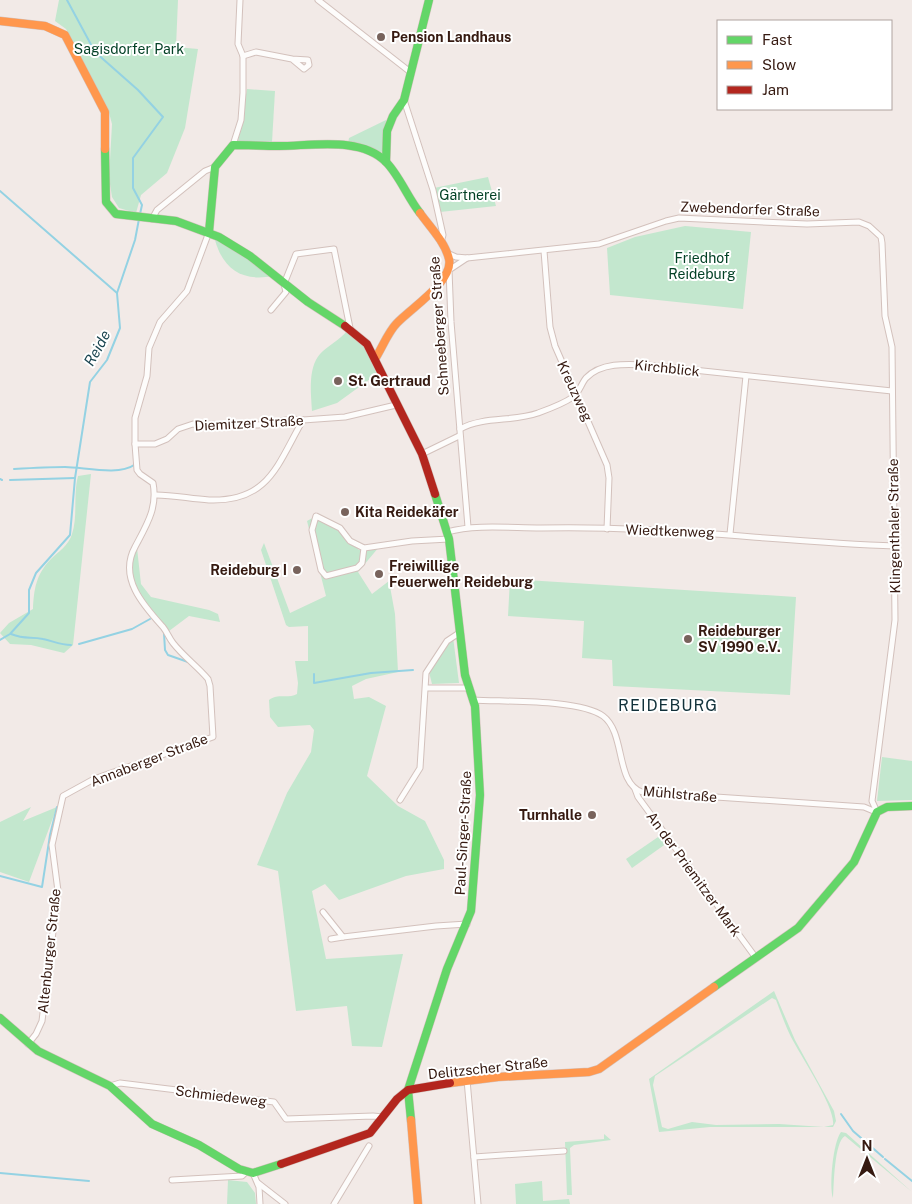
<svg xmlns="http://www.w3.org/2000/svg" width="912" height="1204" font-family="'Public Sans',sans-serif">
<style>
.green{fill:#c3e7ce;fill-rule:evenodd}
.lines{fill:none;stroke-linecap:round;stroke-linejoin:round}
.stream{stroke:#94d2e3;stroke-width:2}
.street-casing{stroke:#d3c1bc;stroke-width:7}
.fast-casing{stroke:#d3c1bc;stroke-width:9}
.slow-casing{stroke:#d3c1bc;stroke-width:9}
.jam-casing{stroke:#d3c1bc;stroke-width:9}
.street{stroke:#fdfcfb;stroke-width:5}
.fast{stroke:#63d668;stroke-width:8}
.slow{stroke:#ff974d;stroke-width:8}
.jam{stroke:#b3261e;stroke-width:8}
.poi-dot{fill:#78635c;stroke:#fff;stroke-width:2}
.labels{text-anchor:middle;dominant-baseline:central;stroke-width:4;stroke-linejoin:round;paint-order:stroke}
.poi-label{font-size:14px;font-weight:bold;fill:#361a11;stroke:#fff;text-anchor:start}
.park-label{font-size:14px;fill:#034126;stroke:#fff}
.street-label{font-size:14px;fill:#361a11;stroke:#fff}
.water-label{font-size:15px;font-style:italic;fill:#1c4651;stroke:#fff}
.quarter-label{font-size:16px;letter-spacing:1px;fill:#12313a;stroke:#fff}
</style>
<rect width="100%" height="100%" fill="#f2eae7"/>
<!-- green -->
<g class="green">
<polygon points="59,0 178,0 176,47 198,49 185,128 167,173 141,195 136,213 119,208 112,197 109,178 112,124 108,109 66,29 55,21"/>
<polygon points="247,89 275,91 272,142 238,141"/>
<polygon points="386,120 384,150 381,152 348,143 349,138"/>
<polygon points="488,177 496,206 440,212 434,188"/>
<polygon points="685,226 751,232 743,309 610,295 607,248 635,237"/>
<path d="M220,238l53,38c-31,6 -50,-7 -58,-36z"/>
<path d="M347,331l16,14 14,29 -40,29 -25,8c-1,-19 -5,-46 11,-60 8,-7 16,-11 24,-20z"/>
<path d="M91,474l-18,171 -9,8 -33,-8 -21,-1 -10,-11 9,-10 24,-14c1,-20 3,-34 17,-49 8,-8 19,-15 22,-26 6,-18 1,-39 6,-58z"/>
<path d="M316,516l24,12 19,22 20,-3 -21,25 14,22 17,-13 6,33 3,58 -32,7 -14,7 2,13 15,-2 17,9 -19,70 31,30 27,15 19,39v9l-38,7 -67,24 -14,-16 -13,7 14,68 77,-5 -21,93 -30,-1 -5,-40 -51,5 -18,-140 -21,-6 30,-72 24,-41 3,-22 -4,-5 -32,2 -8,-10 -1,-17c9,-7 19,-1 28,-6l1,-11 -3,-22h13v-35l-19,1 -3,-2 -25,-75 3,-7 26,70 36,-17 -19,-75z"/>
<path d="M137,548l4,36 10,13 58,13 9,4 2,8 -31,-6 -20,15c-18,-20 -51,-53 -32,-83z"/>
<polygon points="510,579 796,597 790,695 613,686 612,660 582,658 584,621 508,616"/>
<polygon points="453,637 459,683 432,684 429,672 439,654"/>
<polygon points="882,757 912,761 912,800 877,801"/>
<polygon points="31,807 23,821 57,807 29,882 0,872 0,822"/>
<polygon points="661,835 667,843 632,868 626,859"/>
<path d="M774,991l21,49 39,71 2,10 -3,6h-123l-51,5 -10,-53zM772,998l4,2c5,13 9,25 15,37 9,18 45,71 42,88l-9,2 -45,-3 -63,1 -24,-3 -24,7 -6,-2 -9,-42 2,-9z"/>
<path d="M841,1132l5,1 66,59 -67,-56c-11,6 -11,49 -12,62 -4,-12 0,-56 8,-66z"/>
<polygon points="604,1134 611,1140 574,1145 570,1148 572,1195 567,1195 565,1142 604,1139"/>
<polygon points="228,1180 247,1182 255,1193 256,1204 227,1204"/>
<polygon points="542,1181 543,1201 569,1199 570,1204 516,1204 515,1184"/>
</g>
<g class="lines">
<!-- stream -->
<g class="stream">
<polyline points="67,0 95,52 138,90 163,117 133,158 133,188 142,205 140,214"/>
<polyline points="0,191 117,293"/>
<path d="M14,469c17,-1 34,-2 51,-2 18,0 54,9 69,-2v-4"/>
<polyline points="0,479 2,480"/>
<polyline points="10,480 75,478"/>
<polyline points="164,633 165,650 168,655 188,662"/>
<path d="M11,634c15,6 19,2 32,5 10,2 17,6 28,6"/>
<polyline points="0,640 10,634 29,613 29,590 36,573 70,535 75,478 90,382 107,360 120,328 117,293 135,240 139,219"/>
<polyline points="79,644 132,629 150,619"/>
<polyline points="314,674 314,683 371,673 413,670"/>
<polyline points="0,876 42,887 50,835 57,807"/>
<polyline points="841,1114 853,1131 883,1157"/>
<polyline points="885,1159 912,1181"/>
<polyline points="0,1173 89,1181"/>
</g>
<defs>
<g id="street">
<polyline points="318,0 409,71"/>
<polyline points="243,56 256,52 292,59 304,69 309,65 308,60 292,59"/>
<polyline points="404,100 433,190 443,235 441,242"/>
<polyline points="233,145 241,120 243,93 243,56 238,44 240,0"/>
<polyline points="152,219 157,210 205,171 215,167"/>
<polyline points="544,251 550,327 555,346 607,465 609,478 607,529"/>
<polyline points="447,253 456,257 467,258 599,244 666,221 679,218 807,224 859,222 869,226 881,237 882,243 885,316 892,347 895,620 872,801 877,812"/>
<polyline points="467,258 449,270 451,322 468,527"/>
<polyline points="271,310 286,292 284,284 296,254 334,249 350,328"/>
<path d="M460,429c24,-13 53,-7 78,-16 11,-4 25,-9 35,-16 6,-4 8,-13 13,-19 15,-16 42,-14 61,-13l245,26"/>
<polyline points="135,444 155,444 167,439 178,429 193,424 258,425 292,419 303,420 345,417 396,405"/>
<polyline points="422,454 459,436"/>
<path d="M156,495c18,0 35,4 53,5 60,2 68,-35 94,-80"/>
<path d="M447,532c29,-8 63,-4 94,-4 118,-3 236,14 354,18"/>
<polyline points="730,534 746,376"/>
<polyline points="364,548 362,563 357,568 326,576 321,570 312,530 316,516 340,528 350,541 364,548 412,541 449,539"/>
<polyline points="426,688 469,688"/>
<path d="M473,700c32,2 106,-1 130,16 23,17 12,67 39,76l222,15 12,5"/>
<polyline points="635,789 638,797 756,958"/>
<polyline points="400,800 420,768 426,673 447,641 459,633"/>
<polyline points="323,912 343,937 436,926 467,924"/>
<polyline points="331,939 343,937"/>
<path d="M28,1044l8,-10 6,-13 16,-130 -6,-46 11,-49 31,-17 119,-42 -3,-51 -2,-7c-11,-13 -25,-23 -35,-36 -4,-5 -6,-11 -10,-16 -19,-21 -45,-49 -28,-80 11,-21 23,-39 18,-64l-13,-9 -3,-4 -2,-26v-26l12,-42 2,-28 11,-26 27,-31 22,-59"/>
<polyline points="467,1080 478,1204"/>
<polyline points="110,1086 120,1083 274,1102 286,1119 373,1116 383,1117"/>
<polyline points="474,1157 564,1151"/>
<polyline points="253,1173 259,1187 260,1204"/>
<polyline points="172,1180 242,1176 246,1172"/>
<polyline points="258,1183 285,1204"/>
<polyline points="334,1204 369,1146"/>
</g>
<g id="fast">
<polyline points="105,149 106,202 116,214 176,221 219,237 250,256 308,302 345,326"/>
<polyline points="386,162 387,131 393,116 404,100 429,0"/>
<path d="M209,232l6,-65 18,-22c15,0 31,1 46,1 32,0 82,-10 107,16 13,13 22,36 34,51"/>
<polyline points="714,987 798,928 854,862 877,812 887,807 912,806"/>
<polyline points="0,1018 38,1051 110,1086 152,1124 199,1145 239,1169 253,1173 281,1164"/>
<polyline points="411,1120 408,1090 447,969 471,911 480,795 475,706 465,675 449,539 435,494"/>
</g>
<g id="slow">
<polyline points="0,21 45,26 65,35 105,112 105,149"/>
<path d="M375,359c7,-11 13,-27 22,-36 14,-15 57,-42 52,-64 -4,-17 -19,-32 -29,-46"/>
<polyline points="450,1083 498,1077 589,1072 599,1069 714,987"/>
<polyline points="411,1120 418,1204"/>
</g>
<g id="jam">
<polyline points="345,326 367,344 422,454 435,494"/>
<polyline points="281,1164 370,1133 397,1099 408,1090 450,1083"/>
</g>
</defs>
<!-- street casing -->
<use href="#street" class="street-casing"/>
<!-- fast casing -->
<use href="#fast" class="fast-casing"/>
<!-- slow casing -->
<use href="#slow" class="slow-casing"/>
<!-- jam casing -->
<use href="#jam" class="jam-casing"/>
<!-- street -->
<use href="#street" class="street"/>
<!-- fast -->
<use href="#fast" class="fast"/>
<!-- slow -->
<use href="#slow" class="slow"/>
<!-- jam -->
<use href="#jam" class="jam"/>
</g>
<!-- markers -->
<g class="poi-dot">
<circle cx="381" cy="37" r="5"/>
<circle cx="338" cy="381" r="5"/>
<circle cx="345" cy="512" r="5"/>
<circle cx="297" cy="570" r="5"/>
<circle cx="379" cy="574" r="5"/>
<circle cx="688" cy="639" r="5"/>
<circle cx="592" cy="815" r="5"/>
</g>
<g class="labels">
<!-- poi labels -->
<g class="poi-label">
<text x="391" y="37">Pension Landhaus</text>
<text x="348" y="381">St. Gertraud</text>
<text x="355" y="512">Kita Reidekäfer</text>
<text x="389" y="566">Freiwillige<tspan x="389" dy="16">Feuerwehr Reideburg</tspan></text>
<text x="287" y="570" text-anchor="end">Reideburg I</text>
<text x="698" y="631">Reideburger<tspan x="698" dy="16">SV 1990 e.V.</tspan></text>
<text x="582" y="815" text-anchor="end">Turnhalle</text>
</g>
<!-- park labels -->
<g class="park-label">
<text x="129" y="49">Sagisdorfer Park</text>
<text x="470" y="195">Gärtnerei</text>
<text x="702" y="258">Friedhof<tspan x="702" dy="16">Reideburg</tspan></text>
</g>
<!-- street labels -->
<g class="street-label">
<text transform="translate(750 209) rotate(2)">Zwebendorfer Straße</text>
<text transform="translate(439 326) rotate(-94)">Schneeberger Straße</text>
<text transform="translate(667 368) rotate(6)">Kirchblick</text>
<text transform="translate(575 391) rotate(65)">Kreuzweg</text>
<text transform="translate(249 423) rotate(-3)">Diemitzer Straße</text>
<text transform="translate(894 526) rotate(-91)">Klingenthaler Straße</text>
<text transform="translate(670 531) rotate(2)">Wiedtkenweg</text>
<text transform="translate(149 760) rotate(-21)">Annaberger Straße</text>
<text transform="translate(680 794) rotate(5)">Mühlstraße</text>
<text transform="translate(463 833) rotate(-87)">Paul-Singer-Straße</text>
<text transform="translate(694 874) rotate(54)">An der Priemitzer Mark</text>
<text transform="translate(49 951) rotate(-84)">Altenburger Straße</text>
<text transform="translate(488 1068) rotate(-6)">Delitzscher Straße</text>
<text transform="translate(221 1096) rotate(7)">Schmiedeweg</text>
</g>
<!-- water labels -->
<g class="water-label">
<text transform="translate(97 348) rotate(-61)">Reide</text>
</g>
<!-- quarter labels -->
<g class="quarter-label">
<text x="668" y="705">REIDEBURG</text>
</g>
</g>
<!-- legend -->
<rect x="717" y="20" width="175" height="90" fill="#ffffff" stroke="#afa3a0"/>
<rect x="727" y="36" width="25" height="8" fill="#63d668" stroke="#afa3a0"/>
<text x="762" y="45" font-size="15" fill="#361a11">Fast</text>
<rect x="727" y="61" width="25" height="8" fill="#ff974d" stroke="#afa3a0"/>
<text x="762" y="70" font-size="15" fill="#361a11">Slow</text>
<rect x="727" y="86" width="25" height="8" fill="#b3261e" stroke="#afa3a0"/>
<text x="762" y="95" font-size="15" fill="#361a11">Jam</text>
<!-- north arrow -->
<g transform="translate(867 1159)" stroke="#ffffff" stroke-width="4" paint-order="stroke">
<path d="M0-4L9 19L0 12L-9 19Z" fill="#361a11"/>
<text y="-8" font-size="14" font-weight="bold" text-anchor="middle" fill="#361a11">N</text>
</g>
</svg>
